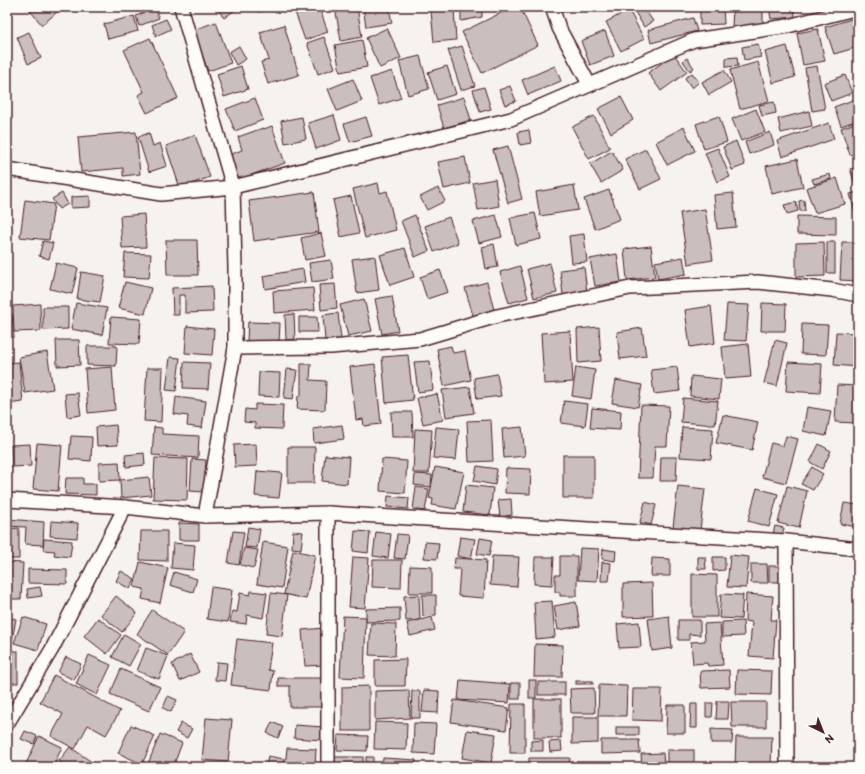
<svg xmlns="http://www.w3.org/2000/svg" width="865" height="774" font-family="Itim,sans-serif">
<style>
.building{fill:#cbbfbe;stroke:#4a1f2b}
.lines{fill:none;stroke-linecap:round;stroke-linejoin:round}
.street-casing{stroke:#4a1f2b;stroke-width:16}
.street{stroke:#fdfcf7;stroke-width:13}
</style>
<rect width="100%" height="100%" fill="#f6f3ef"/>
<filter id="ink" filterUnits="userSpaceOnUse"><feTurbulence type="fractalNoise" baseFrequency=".025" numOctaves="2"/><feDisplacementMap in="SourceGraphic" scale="8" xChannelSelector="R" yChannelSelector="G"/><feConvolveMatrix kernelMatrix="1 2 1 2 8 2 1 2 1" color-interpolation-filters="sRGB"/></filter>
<g filter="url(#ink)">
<!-- building -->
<g class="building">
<polygon points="27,7 63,7 42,25"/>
<polygon points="107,7 124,7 110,12"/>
<polygon points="216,7 237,7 238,8 224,18"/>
<polygon points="257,7 281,7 258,12"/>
<polygon points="310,7 319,7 328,32 305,40 295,12"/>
<polygon points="335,7 357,7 362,37 341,41"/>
<polygon points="363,7 389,7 392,23 366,27"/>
<polygon points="461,7 482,7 482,17 461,21"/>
<polygon points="513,7 520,7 538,45 482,73 462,32"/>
<polygon points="613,7 626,7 626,9 614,12"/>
<polygon points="642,7 643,7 653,21 644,27 635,12"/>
<polygon points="700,7 723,7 724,24 700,25"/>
<polygon points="733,7 763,7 763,27 732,26"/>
<polygon points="769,7 794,7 795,17 771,19"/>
<polygon points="155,8 159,18 139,26 136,16"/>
<polygon points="454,9 456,40 434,42 431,11"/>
<polygon points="629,10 644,39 621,51 606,22"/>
<polygon points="134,16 138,31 108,39 104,24"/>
<polygon points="693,18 697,31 651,43 648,30"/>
<polygon points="855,18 858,27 858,47 834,54 825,27"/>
<polygon points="166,19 171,29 156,36 152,25"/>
<polygon points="216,22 231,63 208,71 193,30"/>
<polygon points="284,25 299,75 268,84 261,62 269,60 260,32"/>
<polygon points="387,28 401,58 380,68 366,38"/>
<polygon points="818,29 825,61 803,65 797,33"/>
<polygon points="605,31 614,56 590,65 581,41"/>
<polygon points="29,32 41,58 28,64 17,37"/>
<polygon points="324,37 335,68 318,74 307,43"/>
<polygon points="150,38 178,98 147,113 138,95 144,92 124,50"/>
<polygon points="362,40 367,67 340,72 335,45"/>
<polygon points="758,44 761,57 744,60 742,47"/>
<polygon points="239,46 246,59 236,65 229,52"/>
<polygon points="462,46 475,86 461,90 448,50"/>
<polygon points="787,46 795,77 773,83 765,52"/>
<polygon points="674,54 687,72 661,91 648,73"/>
<polygon points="420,56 429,89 408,95 399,61"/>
<polygon points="737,57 738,66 726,67 726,58"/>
<polygon points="687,58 694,68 690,71 683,61"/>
<polygon points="758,62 769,101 740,109 730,70"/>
<polygon points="241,66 248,89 224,97 217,74"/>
<polygon points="447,66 456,94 437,100 428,72"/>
<polygon points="555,66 561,81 528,95 522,80"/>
<polygon points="817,66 825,109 812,111 805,68"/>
<polygon points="724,70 731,82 709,95 702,82"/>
<polygon points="392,71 401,98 379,105 370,78"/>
<polygon points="692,73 699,82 692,88 685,78"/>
<polygon points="845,75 852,93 831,101 824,83"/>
<polygon points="353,79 362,101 337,111 328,89"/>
<polygon points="510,86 516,101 505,105 499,90"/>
<polygon points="484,87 491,109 480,112 473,90"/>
<polygon points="464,97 471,120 444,128 437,105"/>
<polygon points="621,97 633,120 611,133 598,109"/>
<polygon points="255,98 263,120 235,131 226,109"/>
<polygon points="858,98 858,120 841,126 834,107"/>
<polygon points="774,102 776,113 762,116 759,105"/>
<polygon points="756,109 765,132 741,141 732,119"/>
<polygon points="809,111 812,126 781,133 778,119"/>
<polygon points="334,115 341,140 316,149 308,123"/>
<polygon points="594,116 610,148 589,159 572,127"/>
<polygon points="719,116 727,142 704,149 696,124"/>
<polygon points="302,117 306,139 285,143 281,121"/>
<polygon points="366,117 372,136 350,142 344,124"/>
<polygon points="858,122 858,152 850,155 841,128"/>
<polygon points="829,123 834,139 782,157 777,141"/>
<polygon points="272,126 285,163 237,180 229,155 242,150 238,137 263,128 264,129"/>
<polygon points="684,127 695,151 667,165 656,142"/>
<polygon points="529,130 531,143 520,145 518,132"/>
<polygon points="136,132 140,174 123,176 123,168 81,172 78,137"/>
<polygon points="770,132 774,145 749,154 745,142"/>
<polygon points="149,133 153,146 160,143 167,166 149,172 138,137"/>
<polygon points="195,135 210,177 180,188 166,146"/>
<polygon points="736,141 745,165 732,170 723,147"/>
<polygon points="508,146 522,199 508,203 493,150"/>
<polygon points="718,148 730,177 717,182 705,153"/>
<polygon points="646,149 661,179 640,189 625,159"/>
<polygon points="612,151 623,170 601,183 590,164"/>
<polygon points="465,157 470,183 444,189 438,162"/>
<polygon points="797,159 803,187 772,194 766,166"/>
<polygon points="858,167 858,190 857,190 850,169"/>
<polygon points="830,174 831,179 814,184 812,179"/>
<polygon points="837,178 845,204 815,213 806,188"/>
<polygon points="495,179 499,206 478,210 473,183"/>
<polygon points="378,183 380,193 387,191 396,230 365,238 353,189"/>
<polygon points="574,185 578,210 540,216 536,192"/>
<polygon points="438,188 445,201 427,210 420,197"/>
<polygon points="609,190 620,219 595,229 584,199"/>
<polygon points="314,192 319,232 254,241 249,201"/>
<polygon points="858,192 858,216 856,216 850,194"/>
<polygon points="62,193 68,204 59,209 52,199"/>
<polygon points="733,193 736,227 717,229 714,195"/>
<polygon points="90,196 90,207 71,208 71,197"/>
<polygon points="351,196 359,233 341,237 333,200"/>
<polygon points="25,200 54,204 49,240 20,237"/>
<polygon points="804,200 805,211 800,211 799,201"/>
<polygon points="796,202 798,211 787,214 784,205"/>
<polygon points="705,209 713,260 688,264 680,213"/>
<polygon points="535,213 541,239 516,245 510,218"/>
<polygon points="144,214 146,247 122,248 120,216"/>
<polygon points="415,215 429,251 415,257 401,221"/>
<polygon points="496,215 502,237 479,243 473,221"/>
<polygon points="797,216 836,217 836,235 797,234"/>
<polygon points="449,217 458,243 434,252 425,226"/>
<polygon points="321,233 326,256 305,260 301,238"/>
<polygon points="584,234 587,262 572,263 569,236"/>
<polygon points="166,240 197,240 198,275 167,275"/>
<polygon points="43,241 53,243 49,259 39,256"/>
<polygon points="824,242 825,276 796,277 796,243"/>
<rect x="827" y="242" width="8" height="31"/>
<polygon points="842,242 858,242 858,281 840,280"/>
<polygon points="494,244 498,267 486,269 482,247"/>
<polygon points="651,246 655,277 627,280 624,249"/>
<polygon points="405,248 414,277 390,285 380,255"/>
<polygon points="125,253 151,254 149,278 123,277"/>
<polygon points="617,254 621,282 595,286 590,259"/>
<polygon points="375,256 379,290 357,293 352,259"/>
<polygon points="683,257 686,274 658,279 655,262"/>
<polygon points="331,260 334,279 312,282 309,263"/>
<polygon points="56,263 78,268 72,294 50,289"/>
<polygon points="550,263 557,293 534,298 527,269"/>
<polygon points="520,266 528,298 509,303 500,272"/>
<polygon points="584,267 587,292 563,295 560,270"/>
<polygon points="303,269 305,282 265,289 263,276"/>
<polygon points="440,270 448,292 427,299 420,277"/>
<polygon points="81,272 105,276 100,302 77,299"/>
<polygon points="125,282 151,288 145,314 118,308"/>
<polygon points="487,282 495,314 474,319 465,288"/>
<polygon points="335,284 337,308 321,310 319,285"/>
<polygon points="212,286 213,312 185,313 185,295 179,295 179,315 173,315 172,288"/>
<polygon points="313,288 315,310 274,313 273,291"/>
<polygon points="392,296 398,331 382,334 375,299"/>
<polygon points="364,299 372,331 348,336 340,305"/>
<polygon points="76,303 107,308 102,335 71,329"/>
<polygon points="762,303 786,304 785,331 761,331"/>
<polygon points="40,304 41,331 14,332 13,306"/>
<polygon points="727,304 749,305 746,341 724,340"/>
<polygon points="711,306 715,343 690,347 685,310"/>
<polygon points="43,307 68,307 68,329 43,330"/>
<polygon points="338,313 341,339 325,340 323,315"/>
<polygon points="12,314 14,337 7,338 7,315"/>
<polygon points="294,314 295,339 286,340 285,315"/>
<polygon points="111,317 141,319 139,344 109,343"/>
<polygon points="299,317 317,317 318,332 299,332"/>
<polygon points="248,322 280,323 279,342 247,341"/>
<polygon points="802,324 828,325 826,355 801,354"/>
<polygon points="187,326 214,329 212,355 185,353"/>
<polygon points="599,327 601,361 578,363 577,329"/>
<polygon points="642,328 646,356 620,359 617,332"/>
<polygon points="570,331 573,382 544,384 541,333"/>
<polygon points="836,332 858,333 858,367 834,365"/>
<polygon points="56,340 79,340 80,365 57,366"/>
<polygon points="775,340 787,343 777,386 764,383"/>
<polygon points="748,344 751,377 725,379 722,347"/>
<polygon points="87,346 117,346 116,366 87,365"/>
<polygon points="451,346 453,353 465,351 471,380 444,386 437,349"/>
<polygon points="47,352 53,389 25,393 19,357"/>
<polygon points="408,355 413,400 386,403 382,357"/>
<polygon points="170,357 180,358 176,391 166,390"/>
<polygon points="430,361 433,390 418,392 414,362"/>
<polygon points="19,362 23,402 7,404 7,363"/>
<polygon points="184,362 210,363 208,389 183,388"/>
<polygon points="788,362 822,364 820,393 786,391"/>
<polygon points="301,364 311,364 310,380 326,381 325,410 297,409 298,396 301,396"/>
<polygon points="375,364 381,424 364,426 363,419 356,420 350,367"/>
<polygon points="112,367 115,410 88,413 85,369"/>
<polygon points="576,367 595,370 591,399 572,396"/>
<polygon points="677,367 680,391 654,394 651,370"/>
<polygon points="147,368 163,368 161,422 144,421"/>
<polygon points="287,369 297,370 293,399 284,398"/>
<polygon points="259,372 280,373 279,397 258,396"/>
<polygon points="497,374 501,396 477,399 474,378"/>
<polygon points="691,376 721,379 719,399 690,396"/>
<polygon points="616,380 642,385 638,407 612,403"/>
<polygon points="837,385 857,386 855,423 835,422"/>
<polygon points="470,387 474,413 446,417 442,390"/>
<polygon points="78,393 81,415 67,417 65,394"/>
<polygon points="437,394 443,420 423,424 417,398"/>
<polygon points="176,397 206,401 202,428 187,426 188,416 174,414"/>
<polygon points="683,398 718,401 715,425 681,422"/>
<polygon points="564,401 588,404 585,426 561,423"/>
<polygon points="255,404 283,405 282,429 255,428 255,423 244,422 245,409 255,410"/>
<polygon points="641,405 669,406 667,446 655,446 653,478 638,478"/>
<polygon points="807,407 831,411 826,436 803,431"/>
<polygon points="592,408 621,411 620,430 590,428"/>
<polygon points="391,412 412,412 413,437 392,437"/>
<polygon points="723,415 758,422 752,450 716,443"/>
<polygon points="7,417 9,417 7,453"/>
<polygon points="491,420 493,461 469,462 467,421"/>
<polygon points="116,425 118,445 97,446 96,427"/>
<polygon points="342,425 344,439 314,443 313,429"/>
<polygon points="154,427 162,428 162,434 199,436 198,458 152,455"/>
<polygon points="436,427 459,429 456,460 433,458"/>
<polygon points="522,427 525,456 504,458 502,429"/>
<polygon points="682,427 713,429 711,459 680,457"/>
<polygon points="415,429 432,430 429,473 413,473"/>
<polygon points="71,436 92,437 91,461 69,459"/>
<polygon points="786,436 798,439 786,483 762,477 771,443 783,446"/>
<polygon points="37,443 62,445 58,491 33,489"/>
<polygon points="30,444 31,466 12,467 11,445"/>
<polygon points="256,444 257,466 235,467 234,445"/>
<polygon points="819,444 831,451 822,469 810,462"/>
<polygon points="288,447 315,447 314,483 288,483"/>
<polygon points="144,453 145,465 126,467 125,455"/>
<polygon points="325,455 349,457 347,484 322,481"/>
<rect x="563" y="455" width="31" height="43"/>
<polygon points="661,457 677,457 676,481 660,481"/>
<polygon points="155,458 188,459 187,500 153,499"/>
<polygon points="192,459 206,460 204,492 190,491"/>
<polygon points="382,459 407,461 405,493 380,491"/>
<polygon points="119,462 120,480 99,481 99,463"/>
<polygon points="477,466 497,469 495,485 474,481"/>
<polygon points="435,467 464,472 456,509 432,505 433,499 429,498"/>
<polygon points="812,467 823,474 813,490 801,484"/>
<polygon points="506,468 531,469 530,494 505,493"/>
<polygon points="257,471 282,473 279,498 255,496"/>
<polygon points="415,474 432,475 431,487 414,485"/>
<polygon points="149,477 151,495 121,498 120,480"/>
<polygon points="66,478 83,478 83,484 96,484 96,495 65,494"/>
<polygon points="466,485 493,488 490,515 463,512"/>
<polygon points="678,486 705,489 700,530 673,527"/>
<polygon points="787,486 807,491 799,528 778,523"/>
<polygon points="416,487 429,489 425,511 413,509"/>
<polygon points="757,488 778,494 769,527 748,521"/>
<polygon points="388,496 409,498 408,509 387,507"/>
<polygon points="511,499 512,515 500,517 498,500"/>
<polygon points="645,502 656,505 651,525 640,522"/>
<polygon points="844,503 858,505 857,527 840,524"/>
<polygon points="7,519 44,522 43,545 25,544 26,527 7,526"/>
<polygon points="51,521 78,523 77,538 50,536"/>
<polygon points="179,523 199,524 199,540 179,540"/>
<polygon points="775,526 784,528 781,540 772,538"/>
<polygon points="248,527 260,529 257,548 245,547"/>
<polygon points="19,528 19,559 7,559 7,529"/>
<polygon points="141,531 167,531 167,561 140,560"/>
<polygon points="233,531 244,532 239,565 228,563"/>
<polygon points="293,531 303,532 301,549 292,548"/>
<polygon points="355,531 370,532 368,553 353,551"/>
<polygon points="376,532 391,534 388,558 373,556"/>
<polygon points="397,534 408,535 405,559 394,558"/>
<polygon points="460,537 475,539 471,559 457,556"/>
<polygon points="480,538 492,540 489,556 477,554"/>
<polygon points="44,539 72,541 70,557 54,555 55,551 43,550"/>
<polygon points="263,542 288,546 282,588 257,584"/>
<polygon points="425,542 439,543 437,559 424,558"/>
<polygon points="173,543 195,545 193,570 171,568"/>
<polygon points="244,548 258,550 254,568 240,565"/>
<polygon points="580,548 599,549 597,581 578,580"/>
<polygon points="603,549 616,551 615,561 602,559"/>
<polygon points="293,550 315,555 306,599 284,594"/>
<polygon points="730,555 749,557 746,588 727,587"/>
<polygon points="492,556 519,557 517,587 490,585"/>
<polygon points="560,556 577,556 577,596 560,596 560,592 555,592 555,575 560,575"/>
<polygon points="353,557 369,558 365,608 349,607"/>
<polygon points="535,557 554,557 552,585 534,584"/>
<polygon points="698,557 705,557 706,569 698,569"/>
<polygon points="713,557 725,557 725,570 713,571"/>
<polygon points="455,558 486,560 484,598 458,596 460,569 454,569"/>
<polygon points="652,558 670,559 670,576 651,576"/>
<polygon points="373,560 402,560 401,588 372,587"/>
<polygon points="7,562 23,563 21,599 7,599"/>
<polygon points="140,562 168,568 160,603 142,599 144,589 134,587"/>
<polygon points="602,562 611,563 609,581 601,581"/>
<polygon points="751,564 767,564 768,583 751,583"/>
<polygon points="410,566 432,567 432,593 409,593"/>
<rect x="769" y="566" width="11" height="16"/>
<polygon points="28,569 67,570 67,584 28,583"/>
<polygon points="121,571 135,579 130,589 116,581"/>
<polygon points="174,572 197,579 193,592 170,585"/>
<polygon points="692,574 717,575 717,617 692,617"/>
<polygon points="652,583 653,616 623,617 623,584"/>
<polygon points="40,587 42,596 28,598 27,589"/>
<polygon points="211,587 232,590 228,622 207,619"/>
<polygon points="251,591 267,593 263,618 247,615 246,624 230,622 232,611 237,612 240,593 250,595"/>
<polygon points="271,593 287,595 282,636 266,634"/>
<polygon points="721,594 743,595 741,619 719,618"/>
<polygon points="746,594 773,596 771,620 776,620 773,658 749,656 752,622 745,621"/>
<polygon points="419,595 420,620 406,621 404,596"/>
<polygon points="422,595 436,595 436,615 423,616"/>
<polygon points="116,596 137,613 122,632 101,615"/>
<polygon points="552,601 555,637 536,639 534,602"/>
<polygon points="576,602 580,626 558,630 554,606"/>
<polygon points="400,608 400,621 366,622 366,609"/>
<polygon points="152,610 184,632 168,655 137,634"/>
<polygon points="343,616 366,617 364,678 340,677"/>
<polygon points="669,616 672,648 652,651 648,619"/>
<polygon points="7,617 16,619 11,647 7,646"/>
<polygon points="23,617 46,624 38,650 14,643"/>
<polygon points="432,617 435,630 410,636 407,623"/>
<polygon points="98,618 121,635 107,654 84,636"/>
<polygon points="678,620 700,620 700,635 689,634 689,640 678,640"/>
<polygon points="743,621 744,636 722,637 722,622"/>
<polygon points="639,622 641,647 619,648 617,624"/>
<polygon points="371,623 396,624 395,656 369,655"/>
<polygon points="720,623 723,665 708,666 707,663 693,664 691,642 705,641 704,624"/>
<polygon points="324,628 326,665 305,666 302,630"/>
<polygon points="124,634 141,644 129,666 112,657"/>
<polygon points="237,639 272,643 268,670 273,671 271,690 231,685"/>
<polygon points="535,644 563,645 562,677 534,677"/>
<polygon points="146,648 168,656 159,679 137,671"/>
<rect x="7" y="651" width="11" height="32"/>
<polygon points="190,654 199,672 180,681 172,664"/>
<polygon points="89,655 111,665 97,695 76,684"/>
<polygon points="66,657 81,664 74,680 58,672"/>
<polygon points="406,659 405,686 375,686 375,660"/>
<polygon points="217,662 227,663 225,681 215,680"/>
<polygon points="121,669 160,687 149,711 110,694"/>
<polygon points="729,670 730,687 701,688 700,671"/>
<polygon points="737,670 772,671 771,695 736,694"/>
<polygon points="54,675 120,711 106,735 88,725 75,749 51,736 63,714 40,702"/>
<polygon points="278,678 322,678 322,707 290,707 290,686 278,686"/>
<polygon points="460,680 510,684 509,703 458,700"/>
<rect x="529" y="680" width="7" height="18"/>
<rect x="576" y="681" width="17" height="3"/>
<rect x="538" y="682" width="27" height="13"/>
<rect x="511" y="683" width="9" height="16"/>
<polygon points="599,685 627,686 626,716 598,716"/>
<polygon points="369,686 369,731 342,731 342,687"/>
<polygon points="594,688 595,713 571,713 570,689"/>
<polygon points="633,689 662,689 661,721 632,720"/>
<polygon points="409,690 410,718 375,720 375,691"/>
<polygon points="424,690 439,691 438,713 422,712"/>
<polygon points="412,691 420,691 420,718 411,718"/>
<polygon points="168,696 177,700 171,712 163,708"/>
<rect x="534" y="699" width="27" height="39"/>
<polygon points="454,700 509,708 506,730 451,722"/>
<polygon points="717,701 729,701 728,719 716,719"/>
<polygon points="731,702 766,702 766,727 732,727"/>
<polygon points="706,703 713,703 712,717 706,717"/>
<polygon points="511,704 525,704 525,753 510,753"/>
<polygon points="691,704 697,704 697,728 690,728"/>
<polygon points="667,705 685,705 685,733 666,733"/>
<polygon points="572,717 598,717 598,743 572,744"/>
<polygon points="206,718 232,720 228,762 202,760"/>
<polygon points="272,722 283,727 278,738 267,733"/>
<polygon points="375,722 407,723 406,750 374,749"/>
<polygon points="181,723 192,729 187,738 176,732"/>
<polygon points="414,723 436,724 434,754 413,753"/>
<polygon points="131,725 155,736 142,764 118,753"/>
<polygon points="295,725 323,727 322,740 294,738"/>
<rect x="616" y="727" width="23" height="8"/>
<polygon points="711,729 733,730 732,743 711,743"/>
<polygon points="467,730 496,734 491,763 462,758"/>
<polygon points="25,731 37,736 34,744 21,739"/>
<polygon points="160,734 182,743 173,767 155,767 148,764"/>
<polygon points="338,735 368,736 367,751 337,750"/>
<polygon points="39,736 62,747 53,767 32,767 26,764"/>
<polygon points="736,737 772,737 771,767 735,767"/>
<polygon points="543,740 543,751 531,751 531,741"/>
<polygon points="601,740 639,740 640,753 601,754"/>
<polygon points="561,741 562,751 550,752 549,742"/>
<polygon points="70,747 96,765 95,767 67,767 59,761"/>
<polygon points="287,748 316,749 315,767 285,767"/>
<rect x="667" y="750" width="27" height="17"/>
<polygon points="663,753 664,767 642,767 641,754"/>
<polygon points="268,756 284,759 282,767 266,767"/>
<rect x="334" y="757" width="29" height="10"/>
<rect x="366" y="757" width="7" height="10"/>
<polygon points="383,758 416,760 415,767 382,767"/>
<polygon points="529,758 570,758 569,767 529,767"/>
</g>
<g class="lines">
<defs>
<g id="street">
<polyline points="181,7 233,187 235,268 235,348 205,516"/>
<polyline points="552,7 559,28 589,84"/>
<polyline points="7,169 161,194 233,187 511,119 694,40 788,26 858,8"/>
<polyline points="235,348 331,347 420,339 497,316 630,288 758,282 832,290 858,295"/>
<polyline points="7,500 125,507 205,516 328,513 786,541 858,549"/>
<polyline points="328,513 328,767"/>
<polyline points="786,541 787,767"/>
<polyline points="7,724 52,649 125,507"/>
</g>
</defs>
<!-- street casing -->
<use href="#street" class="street-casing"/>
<!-- street -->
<use href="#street" class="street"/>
</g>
</g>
<!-- margin -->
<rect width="865" height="774" fill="none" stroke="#fdfcf7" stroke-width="24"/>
<rect x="12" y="12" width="841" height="750" fill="none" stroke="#4a1f2b" stroke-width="1.5" filter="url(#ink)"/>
<!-- north arrow -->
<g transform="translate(823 732) rotate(137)" stroke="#fdfcf7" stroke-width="3" paint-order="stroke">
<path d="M0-3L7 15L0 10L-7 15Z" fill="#4a1f2b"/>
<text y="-6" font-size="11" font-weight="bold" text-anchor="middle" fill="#4a1f2b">N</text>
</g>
</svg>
